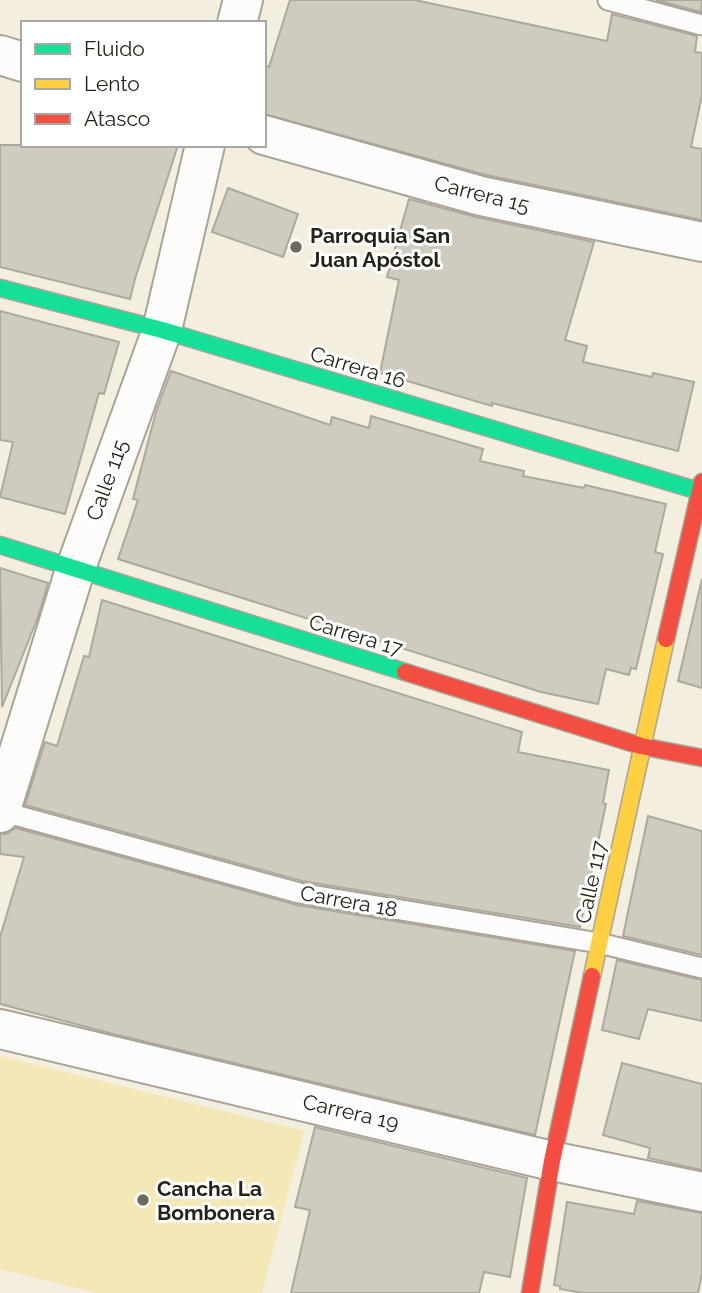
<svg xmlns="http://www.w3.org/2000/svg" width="702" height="1293" font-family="Raleway,sans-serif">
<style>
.green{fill:#f5e8b7}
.building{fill:#cfcbbe;stroke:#ada99c;stroke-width:2}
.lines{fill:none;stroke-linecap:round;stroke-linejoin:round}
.lane-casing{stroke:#a8a598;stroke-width:23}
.street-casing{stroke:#a8a598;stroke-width:42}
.fast-casing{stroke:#a8a598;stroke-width:19}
.slow-casing{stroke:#a8a598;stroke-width:19}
.jam-casing{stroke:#a8a598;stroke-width:19}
.lane{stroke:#fdfcfa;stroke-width:19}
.street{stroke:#fdfcfa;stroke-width:38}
.fast{stroke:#16e098;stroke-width:16}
.slow{stroke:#ffcf43;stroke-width:16}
.jam{stroke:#f24e42;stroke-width:16}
.poi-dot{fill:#6d6a5c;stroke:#fff;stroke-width:2.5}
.labels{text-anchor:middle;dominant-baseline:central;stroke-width:6;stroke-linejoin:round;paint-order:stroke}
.street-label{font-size:21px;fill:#252317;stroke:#fff}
.poi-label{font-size:21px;font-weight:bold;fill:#252317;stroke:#fff;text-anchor:start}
</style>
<rect width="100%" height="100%" fill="#f3eedd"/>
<!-- green -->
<polygon class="green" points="0,1056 304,1131 262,1293 97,1293 0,1269"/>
<!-- building -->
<g class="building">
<polygon points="290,0 415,0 607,41 612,14 697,36 695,52 702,53 702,95 691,147 702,149 702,220 486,175 264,114 264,65 269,67"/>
<polygon points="656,0 702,0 701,12"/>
<polygon points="0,145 178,145 135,279 130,299 0,267"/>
<polygon points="228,188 298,214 283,257 212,232"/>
<polygon points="409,199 476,217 594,242 565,340 587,346 583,362 652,377 653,373 694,382 678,451 492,403 492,406 380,373 399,280 387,277"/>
<polygon points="0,311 119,342 104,394 99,393 65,514 0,497 13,442 0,440"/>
<polygon points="171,371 330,425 332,417 369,428 371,416 483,449 480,461 524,471 523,476 584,488 585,485 666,504 655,552 663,554 636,669 631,668 629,675 606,669 598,704 541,692 118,559 138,500 133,499 156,412"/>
<polygon points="0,568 48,583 38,617 2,707"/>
<polygon points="702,579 702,688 678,681"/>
<polygon points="102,600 522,732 518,752 609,770 603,803 606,804 580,927 302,881 25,805 45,742 57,746 84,656 89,657"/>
<polygon points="648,816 702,831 702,955 623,936"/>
<polygon points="16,828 297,905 575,951 535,1135 113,1034 0,1004 0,937 24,857 0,854 0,834 6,834"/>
<polygon points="617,960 702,980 702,1021 648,1009 639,1039 602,1030"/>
<polygon points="622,1063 702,1084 702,1170 648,1158 650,1148 603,1135"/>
<polygon points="315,1127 527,1178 510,1277 484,1272 479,1293 291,1293 310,1210 295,1207"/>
<polygon points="637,1201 702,1213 702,1273 698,1293 583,1293 560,1289 560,1286 554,1285 567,1202 634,1214"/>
</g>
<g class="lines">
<defs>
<g id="lane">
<polyline points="608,0 702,25"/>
<polyline points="0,811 299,893 599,943 702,968"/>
</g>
<g id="street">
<polyline points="237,23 243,0"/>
<polyline points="0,55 23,62"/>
<polyline points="264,135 481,196 702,242"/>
<polyline points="0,813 75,570 162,330 205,145"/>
<polyline points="0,1029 552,1161 702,1192"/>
</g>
<g id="fast">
<polyline points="0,288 162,330 702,492"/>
<polyline points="0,545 405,672"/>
</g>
<polyline id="slow" points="592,976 666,639"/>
<g id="jam">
<polyline points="666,639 702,482"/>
<polyline points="405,672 641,746 702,758"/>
<polyline points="530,1293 552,1161 592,976"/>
</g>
</defs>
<!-- lane casing -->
<use href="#lane" class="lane-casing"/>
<!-- street casing -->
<use href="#street" class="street-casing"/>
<!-- fast casing -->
<use href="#fast" class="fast-casing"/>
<!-- slow casing -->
<use href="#slow" class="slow-casing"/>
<!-- jam casing -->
<use href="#jam" class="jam-casing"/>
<!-- lane -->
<use href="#lane" class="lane"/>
<!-- street -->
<use href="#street" class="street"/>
<!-- fast -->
<use href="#fast" class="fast"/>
<!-- slow -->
<use href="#slow" class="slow"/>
<!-- jam -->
<use href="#jam" class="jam"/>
</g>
<!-- markers -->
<g class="poi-dot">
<circle cx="296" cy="247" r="7"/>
<circle cx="143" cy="1200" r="7"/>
</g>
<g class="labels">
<!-- street labels -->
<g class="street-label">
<text transform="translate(482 194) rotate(14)">Carrera 15</text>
<text transform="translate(358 367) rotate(17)">Carrera 16</text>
<text transform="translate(107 480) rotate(-70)">Calle 115</text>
<text transform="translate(356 635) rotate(17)">Carrera 17</text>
<text transform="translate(591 882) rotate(-78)">Calle 117</text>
<text transform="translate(349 901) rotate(10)">Carrera 18</text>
<text transform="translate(351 1112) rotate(13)">Carrera 19</text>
</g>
<!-- poi labels -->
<g class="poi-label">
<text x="310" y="235">Parroquia San<tspan x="310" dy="24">Juan Apóstol</tspan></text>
<text x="157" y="1188">Cancha La<tspan x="157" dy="24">Bombonera</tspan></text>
</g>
</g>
<!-- legend -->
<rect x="21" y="21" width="245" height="126" fill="#ffffff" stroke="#a8a7a2" stroke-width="2"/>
<rect x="35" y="44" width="35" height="10" fill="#16e098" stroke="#a8a7a2" stroke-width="2"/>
<text x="84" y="56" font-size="21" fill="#252317">Fluido</text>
<rect x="35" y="79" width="35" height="10" fill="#ffcf43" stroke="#a8a7a2" stroke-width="2"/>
<text x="84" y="91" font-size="21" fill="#252317">Lento</text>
<rect x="35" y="114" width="35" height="10" fill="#f24e42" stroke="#a8a7a2" stroke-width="2"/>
<text x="84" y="126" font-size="21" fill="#252317">Atasco</text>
</svg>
